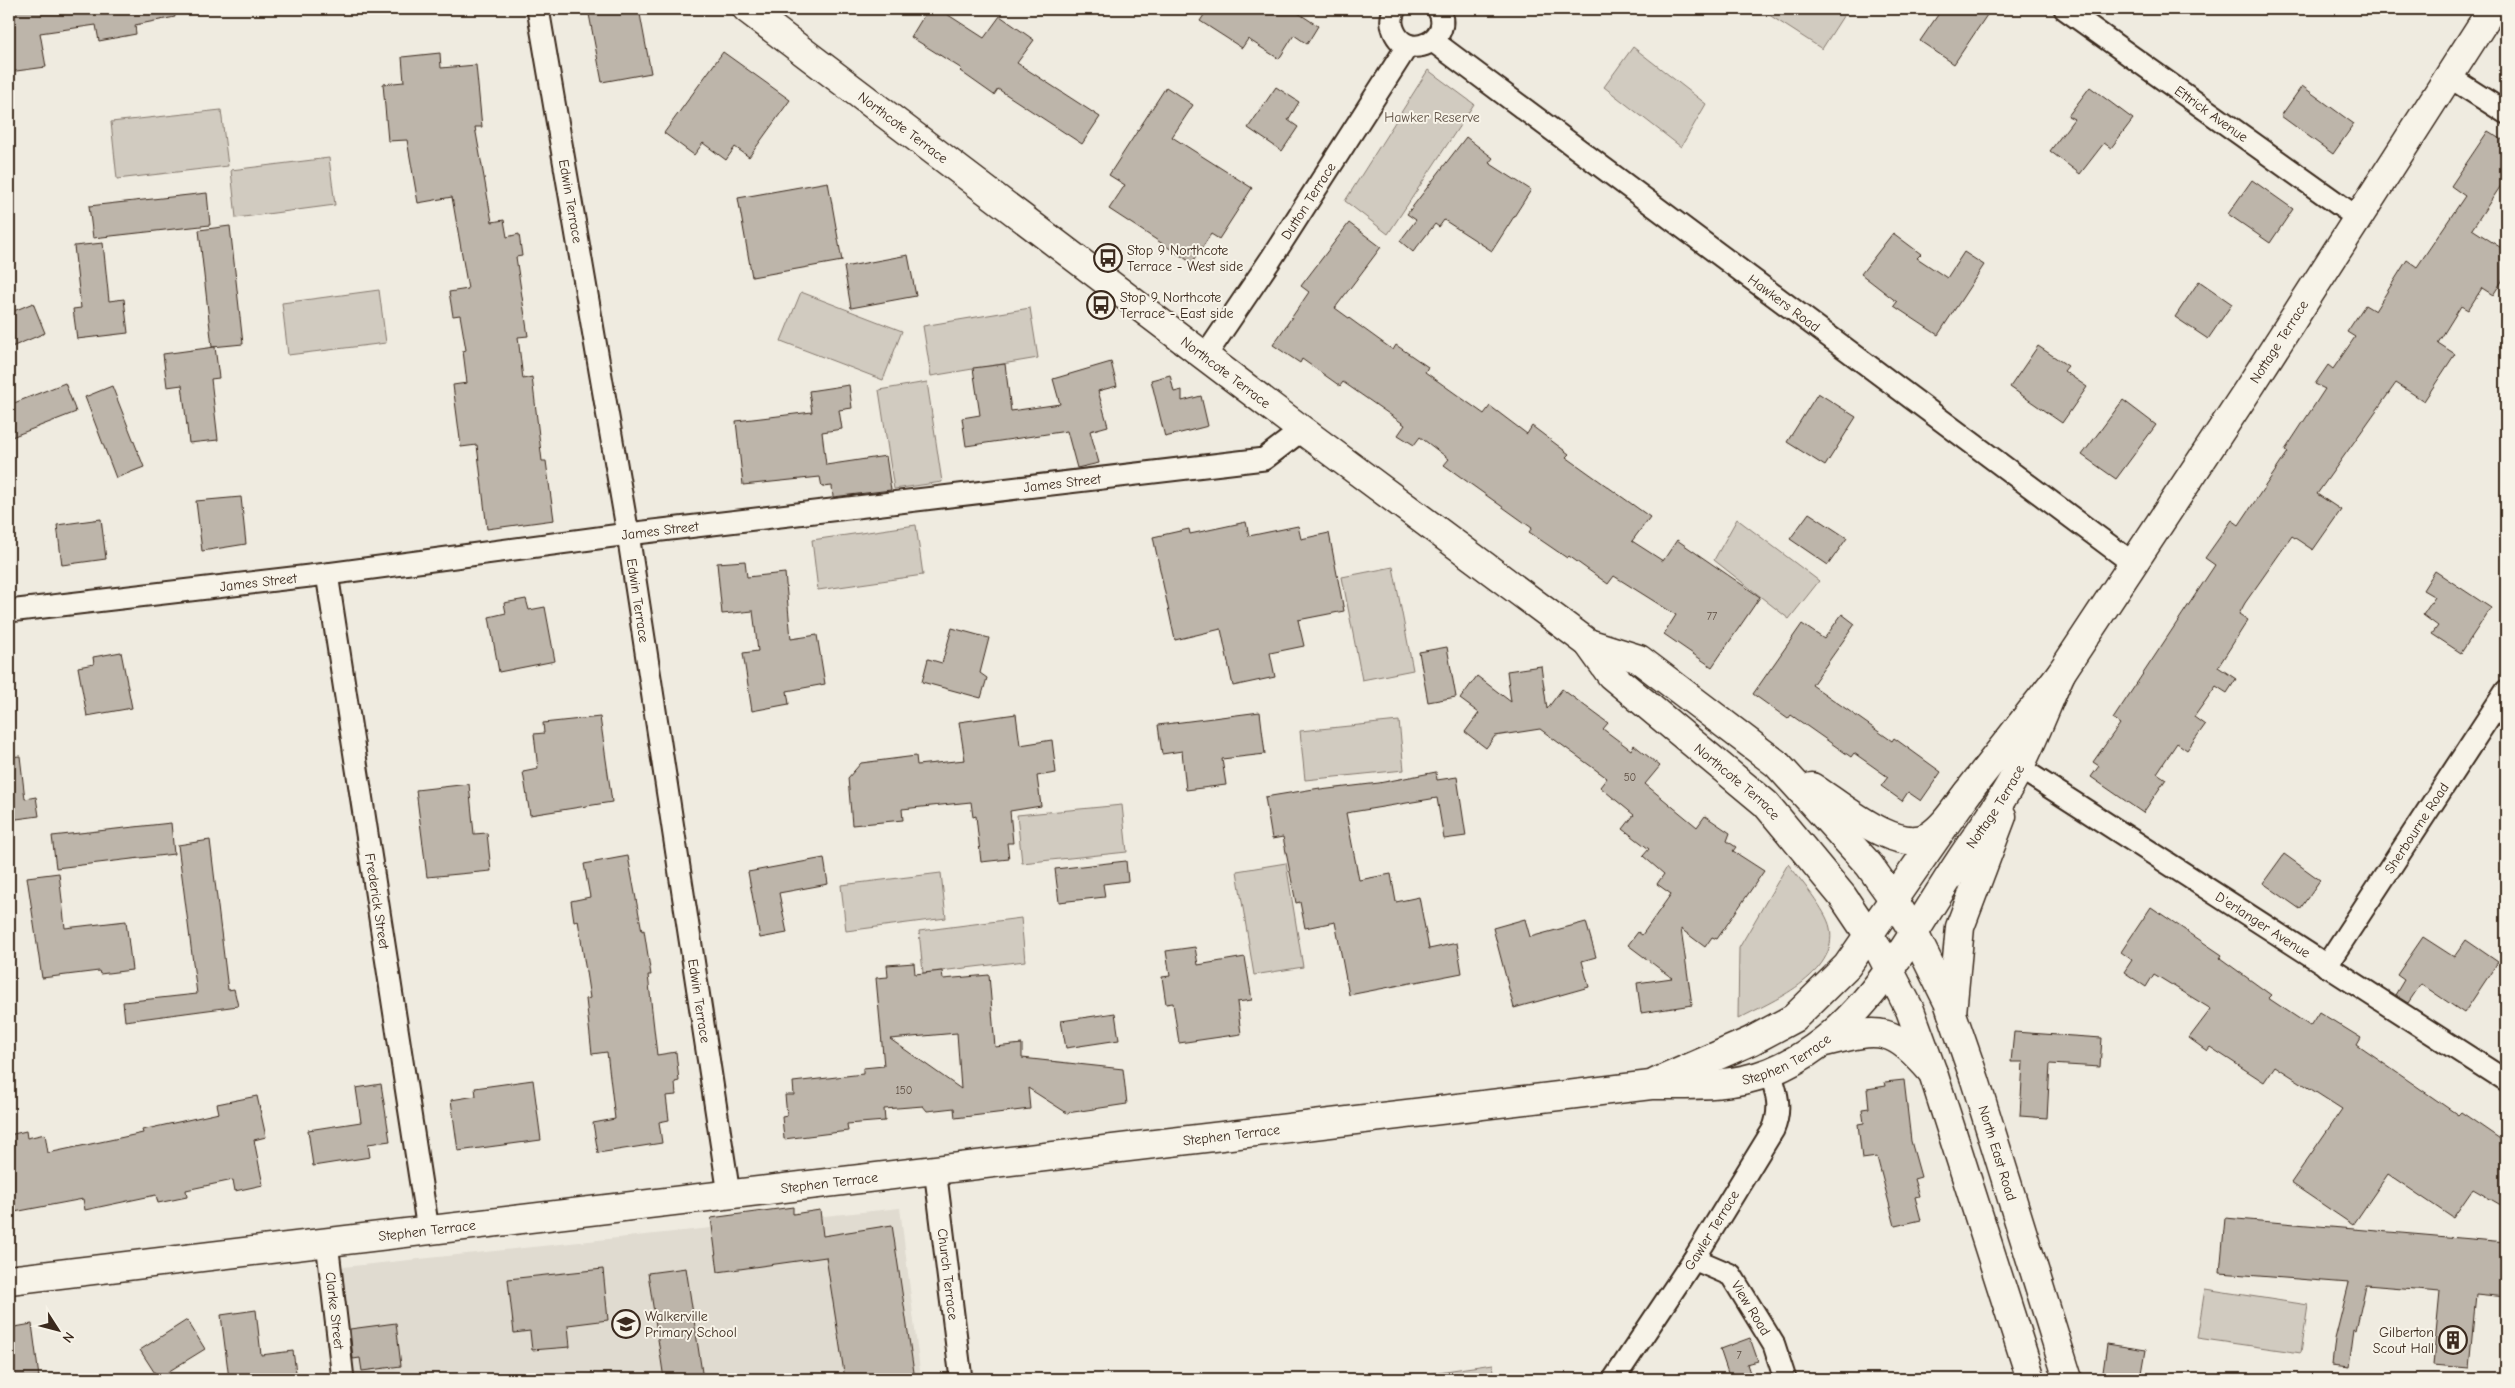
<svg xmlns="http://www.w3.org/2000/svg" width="2515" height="1388" font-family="'Comic Neue',sans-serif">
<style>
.built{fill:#e0dbd0}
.green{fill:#d1cbc0;stroke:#867a6f}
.building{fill:#bdb5aa;stroke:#3b2a1e;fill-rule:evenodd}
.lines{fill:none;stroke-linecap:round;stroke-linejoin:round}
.minor-casing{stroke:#3b2a1e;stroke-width:25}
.secondary-casing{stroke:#3b2a1e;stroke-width:31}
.trunk-casing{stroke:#3b2a1e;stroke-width:31}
.minor{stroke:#f7f3e8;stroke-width:21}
.secondary{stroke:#f7f3e8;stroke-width:28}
.trunk{stroke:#f7f3e8;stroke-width:28}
.labels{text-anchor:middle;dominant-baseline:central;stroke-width:4;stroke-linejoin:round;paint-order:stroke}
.number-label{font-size:11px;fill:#5c4d41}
.street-label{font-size:14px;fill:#3b2a1e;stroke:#f7f3e8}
.park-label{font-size:14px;fill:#605246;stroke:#f7f3e8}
.poi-label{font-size:14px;fill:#3b2a1e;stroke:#f7f3e8;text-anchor:start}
</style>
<rect width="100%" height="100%" fill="#efebe0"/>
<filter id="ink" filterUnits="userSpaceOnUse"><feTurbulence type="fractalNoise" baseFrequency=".02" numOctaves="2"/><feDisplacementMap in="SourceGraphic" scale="10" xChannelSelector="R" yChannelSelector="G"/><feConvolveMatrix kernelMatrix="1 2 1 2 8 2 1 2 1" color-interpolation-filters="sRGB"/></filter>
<g filter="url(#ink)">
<!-- built -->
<polygon class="built" points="900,1208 921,1379 342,1379 334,1268"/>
<!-- green -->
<g class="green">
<polygon points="1760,9 1846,9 1847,10 1822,49"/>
<polygon points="1633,47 1706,104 1681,147 1604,87"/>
<polygon points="1428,70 1474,104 1388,234 1345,201"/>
<polygon points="221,110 228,166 117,179 111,122"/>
<polygon points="329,158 335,205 236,218 231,170"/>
<polygon points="379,290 386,343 288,355 282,303"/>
<polygon points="801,292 902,331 883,380 781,341"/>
<polygon points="1030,308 1038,358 931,376 923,326"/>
<polygon points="927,382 942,482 894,489 879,390"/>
<polygon points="1737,519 1819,581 1789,619 1714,560"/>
<polygon points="916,525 923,575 818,590 812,540"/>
<polygon points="1393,567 1413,670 1362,680 1342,577"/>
<polygon points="1399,721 1404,770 1305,780 1300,731"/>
<polygon points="1122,805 1127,852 1022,863 1017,815"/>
<polygon points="1286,863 1303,967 1254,975 1237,871"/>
<path d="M1788,864c11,14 39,47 42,64 9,47 -60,74 -92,91l1,-71z"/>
<polygon points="941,873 946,918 846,931 841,885"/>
<polygon points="1021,918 1025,961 923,973 919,931"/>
<polygon points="2205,1289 2308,1305 2301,1353 2197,1338"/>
<polygon points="1493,1364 1495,1379 1391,1379"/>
</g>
<!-- building -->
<g class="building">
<polygon points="9,9 174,9 175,17 135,25 136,34 99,41 96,25 40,33 46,67 9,72"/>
<polygon points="588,9 639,9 651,73 602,82"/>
<polygon points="928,9 939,9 984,38 1000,16 1034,40 1017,63 1100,117 1082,144 998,89 994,95 960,71 962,69 911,37"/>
<polygon points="1208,9 1292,9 1318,26 1307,44 1294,35 1279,59 1248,39 1242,48 1200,21"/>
<polygon points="1942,9 1991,9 1954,64 1920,41"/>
<polygon points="723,52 790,100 749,157 735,147 726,160 703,143 694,155 664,133"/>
<polygon points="440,53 441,68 476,65 482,127 475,127 492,222 504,220 507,237 519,234 522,256 516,257 528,336 518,337 523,379 532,377 542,461 546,461 554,520 487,529 477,445 461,447 453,385 467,383 463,351 466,350 460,315 453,316 449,292 468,289 452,197 418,203 407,140 388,141 383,84 404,82 402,57"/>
<polygon points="2302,86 2354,124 2333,154 2281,116"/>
<polygon points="1166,87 1193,105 1172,137 1252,188 1219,239 1211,234 1192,263 1109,209 1125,185 1109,175"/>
<polygon points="1276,87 1299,102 1288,120 1298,127 1282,151 1248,128"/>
<polygon points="2090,87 2133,119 2111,148 2104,143 2080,174 2050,151 2074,119 2068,116"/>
<polygon points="2488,131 2506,142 2506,178 2472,229 2506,251 2506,275 2493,295 2482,288 2468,310 2461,306 2438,343 2455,354 2424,401 2396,383 2317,494 2341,510 2313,550 2292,536 2245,603 2239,614 2248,620 2218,667 2236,679 2227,693 2216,686 2194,717 2205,725 2187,750 2177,743 2157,773 2166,779 2143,813 2091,777 2099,766 2093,762 2120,724 2113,719 2215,565 2205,558 2232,520 2239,525 2288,452 2285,450 2325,389 2315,384 2328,365 2333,369 2355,337 2347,332 2365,305 2375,311 2407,260 2417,267 2465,196 2451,186"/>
<polygon points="1466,137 1493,158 1489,163 1531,190 1492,251 1444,220 1439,227 1435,224 1413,252 1400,241 1416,220 1407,214"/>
<polygon points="2252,180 2293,209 2270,243 2228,214"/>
<polygon points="828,182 842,261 752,277 738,198"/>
<polygon points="207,193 210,225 93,238 89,206"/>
<polygon points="1349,223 1381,247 1335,308 1393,350 1396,345 1428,367 1425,372 1484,414 1490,406 1527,434 1532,426 1569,454 1566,457 1650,517 1632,541 1663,561 1677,540 1760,597 1712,667 1664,634 1676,615 1614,576 1608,584 1569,556 1567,558 1529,532 1532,528 1444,465 1449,459 1420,437 1414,445 1398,435 1405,425 1343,382 1340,386 1302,359 1300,363 1273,345 1309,292 1301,286"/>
<polygon points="230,226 243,344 212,347 199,230"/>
<polygon points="1893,233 1921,254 1917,258 1947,278 1964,252 1984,265 1938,335 1894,306 1897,302 1861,274"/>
<polygon points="103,243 109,301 124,299 128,333 77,339 73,309 81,308 74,246"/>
<polygon points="908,255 916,296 851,308 844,267"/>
<polygon points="2199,281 2232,304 2208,339 2175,317"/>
<polygon points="33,303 45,333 9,348 9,313"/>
<polygon points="2038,346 2068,366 2064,371 2087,387 2062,423 2010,387"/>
<polygon points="215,347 219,378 211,379 218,440 189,443 182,385 167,387 163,354"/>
<polygon points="1111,362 1117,386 1098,391 1108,426 1090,431 1099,463 1077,468 1067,431 966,446 962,418 980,415 973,368 1005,364 1011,411 1060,404 1053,379"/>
<polygon points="1170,375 1174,392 1182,390 1182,401 1201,396 1208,426 1165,437 1151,380"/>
<polygon points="65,383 76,412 9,438 9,405"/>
<polygon points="849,385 852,408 839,410 842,429 822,432 826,465 886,456 891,490 833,497 832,486 822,487 820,477 743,485 736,421 812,412 809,391"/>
<polygon points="112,386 144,467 116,478 85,397"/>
<polygon points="1818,393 1856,417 1825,466 1787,442"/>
<polygon points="2123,400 2156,425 2116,479 2082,455"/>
<polygon points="241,497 246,544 202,551 196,501"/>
<polygon points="1809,513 1847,538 1828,565 1790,539"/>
<polygon points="101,519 106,559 62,565 57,525"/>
<polygon points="1246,522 1249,536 1298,526 1301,539 1329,533 1344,611 1298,620 1304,646 1270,653 1275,677 1233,686 1221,629 1175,640 1153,537 1189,529 1190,534"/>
<polygon points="745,561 747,577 785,573 791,639 817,635 825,684 787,691 789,704 752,711 743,653 758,651 753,611 722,614 717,563"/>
<polygon points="2435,571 2491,608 2461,653 2432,634 2438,626 2423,615 2435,597 2423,590"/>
<polygon points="526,599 529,610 545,607 555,661 499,672 489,617 506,613 504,603"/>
<polygon points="1842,614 1855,624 1812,685 1892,741 1894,738 1941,772 1921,801 1908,792 1902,801 1881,786 1888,777 1854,753 1851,757 1791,715 1788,719 1753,694 1802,624 1824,639"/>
<polygon points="952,628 989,638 980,673 987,678 981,698 922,682 928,659 942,663"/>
<polygon points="1447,647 1456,697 1428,702 1419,652"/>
<polygon points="121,652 132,708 87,716 78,667 94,664 93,657"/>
<polygon points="1541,666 1547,709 1562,689 1608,723 1603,729 1631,750 1634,745 1660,766 1645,784 1697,827 1705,816 1730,833 1727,841 1736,847 1733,851 1764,871 1717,939 1712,937 1705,947 1681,929 1692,1005 1641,1013 1637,983 1672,978 1628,945 1638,932 1642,935 1671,894 1657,884 1664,874 1643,856 1649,849 1623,829 1634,815 1600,787 1607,778 1540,729 1495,736 1486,748 1465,732 1479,713 1460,699 1477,676 1511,702 1507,671"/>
<polygon points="1260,712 1265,754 1222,759 1226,785 1186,790 1182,751 1162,754 1158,725"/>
<polygon points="1016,714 1020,745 1052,740 1056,773 1037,776 1041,806 1010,811 1013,843 1007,843 1009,859 981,862 976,816 973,817 971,802 902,809 903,820 852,825 848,778 861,763 916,756 917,765 965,760 959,722"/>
<polygon points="600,717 612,802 530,815 523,772 538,769 534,734 544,733 543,723"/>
<polygon points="20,756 25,799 36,797 39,816 9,820 9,757"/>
<polygon points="1436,772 1437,780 1457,777 1466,836 1444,839 1437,798 1346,813 1359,880 1391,874 1396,902 1419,897 1429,949 1457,943 1462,973 1349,995 1335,922 1305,928 1300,902 1296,903 1283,837 1272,839 1265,797 1320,788 1320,790 1379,783"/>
<polygon points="469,784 474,834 487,833 491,871 427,877 416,790"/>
<polygon points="171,823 174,854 56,868 52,836"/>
<polygon points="210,840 228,990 234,989 238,1006 125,1021 123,1002 197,994 178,845"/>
<polygon points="2284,854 2320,880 2300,909 2263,883"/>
<polygon points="628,856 642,931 644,930 651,975 648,975 657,1055 676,1052 679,1081 675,1082 676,1095 666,1096 669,1120 659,1122 662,1143 598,1153 593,1123 615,1119 607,1052 592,1054 586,999 590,998 578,920 574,921 571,901 590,897 584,864"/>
<polygon points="824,858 828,884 779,893 787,933 760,938 748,872"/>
<polygon points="1126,861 1128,881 1103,884 1105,897 1059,902 1055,869"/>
<polygon points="59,873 65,928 126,921 132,970 100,974 99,971 42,978 27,877"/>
<polygon points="2151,907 2222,955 2220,958 2271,995 2268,998 2310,1026 2319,1012 2361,1038 2357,1045 2458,1115 2461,1112 2506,1143 2506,1208 2473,1189 2453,1218 2388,1174 2353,1225 2291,1183 2342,1109 2275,1066 2264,1082 2210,1047 2207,1051 2189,1038 2211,1009 2154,974 2146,987 2124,972 2132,960 2121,952"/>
<polygon points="1525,919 1530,937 1586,922 1596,957 1582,961 1589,987 1514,1008 1493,928"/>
<polygon points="2423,937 2454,957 2466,940 2498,962 2464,1013 2421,984 2408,1003 2395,995 2404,980 2397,975"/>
<polygon points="1195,947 1198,965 1245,957 1252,1000 1237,1002 1241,1034 1179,1043 1173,1003 1166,1004 1162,977 1170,976 1166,951"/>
<path d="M914,963l1,11 27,-3 1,8 46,-4 6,72 27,-3v14l101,11 4,35 -60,9 -39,-25 2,21 -75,9 -1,-10 -27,3 -4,-5 -39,3 1,12 -38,3 1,7 -64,8 -2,-22 5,-1 -2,-21h9l-1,-13 70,-8v-6l21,-2 -8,-88 12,-1 -1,-12zM957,1033l4,56 -71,-50z"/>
<polygon points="1115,1013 1119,1040 1066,1048 1061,1021"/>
<polygon points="2014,1032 2102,1038 2100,1067 2050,1064 2047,1118 2020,1116 2023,1062 2011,1062"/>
<polygon points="533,1080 541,1140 458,1151 451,1100 476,1096 475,1088"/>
<polygon points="1904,1080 1911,1141 1921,1177 1914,1179 1919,1196 1915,1197 1921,1220 1895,1226 1877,1157 1862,1159 1858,1124 1864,1123 1862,1109 1869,1108 1867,1089 1886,1086 1885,1082"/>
<polygon points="381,1084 390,1141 368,1144 370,1157 313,1166 308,1130 361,1122 356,1088"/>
<polygon points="257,1096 266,1137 254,1140 263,1185 235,1191 233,1180 186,1190 187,1197 158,1203 156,1195 85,1210 83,1199 9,1213 9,1135 26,1131 27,1138 45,1134 48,1153 143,1133 142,1130 219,1113 217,1104"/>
<polygon points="793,1207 793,1214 820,1210 823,1236 892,1225 915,1379 845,1379 826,1257 718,1272 711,1218"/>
<polygon points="2225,1218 2506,1242 2506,1297 2476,1294 2469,1368 2433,1365 2440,1291 2366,1285 2356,1330 2354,1329 2349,1367 2332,1365 2335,1339 2349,1283 2220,1273"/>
<polygon points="686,1268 703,1379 664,1379 648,1273"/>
<polygon points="603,1269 608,1320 568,1325 570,1347 532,1350 530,1331 514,1333 508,1279"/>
<polygon points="256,1310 261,1355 293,1351 297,1379 229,1379 221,1315"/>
<polygon points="187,1320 205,1349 158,1378 140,1350"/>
<polygon points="396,1323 401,1366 362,1371 360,1358 353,1359 350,1329"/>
<polygon points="32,1324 39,1377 9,1379 9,1328"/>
<polygon points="1750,1338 1758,1361 1747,1364 1752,1379 1730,1379 1720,1349"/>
<polygon points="2107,1344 2146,1350 2141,1379 2102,1379"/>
</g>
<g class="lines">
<defs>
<g id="minor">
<path id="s1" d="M538,9l90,525 101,660"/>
<path d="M1395,9c-4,7 -4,15 -1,22 13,32 62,8 44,-22"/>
<path id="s2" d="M2065,9l294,210"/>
<path id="s3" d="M1433,41l701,523"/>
<polyline points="2448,76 2506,113"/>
<path id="s4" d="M1206,355l65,-96 137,-214"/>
<path id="s5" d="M327,574l101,656"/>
<path id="s6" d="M9,611l318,-37 301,-40 636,-75 38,-29"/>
<path id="s7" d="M2020,768l486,313"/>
<path id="s8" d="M2326,966l180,-275"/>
<path id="s9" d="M935,1169l26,210"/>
<path id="s10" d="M327,1242l16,137"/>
<path id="s11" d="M1694,1259l37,16 43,70 11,34"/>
<path id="s12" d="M1614,1379l80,-120 79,-129c9,-21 4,-37 -3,-58"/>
</g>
<g id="secondary">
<polyline points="1952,1013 1960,927 2002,816"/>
<path d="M1825,1042c57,-15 68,-15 108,31"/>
<path id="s13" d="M1657,1082l94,-41 43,-23 53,-52 121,-174 93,-119 190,-288 241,-376"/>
<path id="s14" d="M9,1280l1642,-195c41,0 81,2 119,-13 92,-36 138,-133 189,-210 20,-31 45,-62 61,-96 15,-30 27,-62 41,-93"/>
</g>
<g id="trunk">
<path id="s15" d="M747,9l555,421 286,213 23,32 155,129 77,93 37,55 30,58 23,63 98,306"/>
<path id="s16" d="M1588,643l51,16 138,105 92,101 25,35 20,33 34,69 27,78 93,299"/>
<path d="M1812,787c27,17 85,68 117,49 16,-10 27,-29 39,-44"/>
</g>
</defs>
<!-- minor casing -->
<use href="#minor" class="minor-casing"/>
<!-- secondary casing -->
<use href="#secondary" class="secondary-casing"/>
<!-- trunk casing -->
<use href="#trunk" class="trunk-casing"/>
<!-- minor -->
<use href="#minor" class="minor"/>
<!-- secondary -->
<use href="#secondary" class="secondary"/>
<!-- trunk -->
<use href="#trunk" class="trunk"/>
</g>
</g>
<!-- icons -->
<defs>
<symbol id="bus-ring" viewBox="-11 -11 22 22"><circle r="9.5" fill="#f7f3e8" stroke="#3b2a1e" stroke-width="1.5"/><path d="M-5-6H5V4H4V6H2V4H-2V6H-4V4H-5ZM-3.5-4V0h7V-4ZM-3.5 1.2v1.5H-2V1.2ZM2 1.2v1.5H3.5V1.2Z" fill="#3b2a1e"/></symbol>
<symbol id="school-ring" viewBox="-11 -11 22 22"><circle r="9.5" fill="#f7f3e8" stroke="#3b2a1e" stroke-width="1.5"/><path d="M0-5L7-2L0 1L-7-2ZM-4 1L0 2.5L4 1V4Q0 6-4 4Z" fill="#3b2a1e"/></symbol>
<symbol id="building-ring" viewBox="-11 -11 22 22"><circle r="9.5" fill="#f7f3e8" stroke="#3b2a1e" stroke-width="1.5"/><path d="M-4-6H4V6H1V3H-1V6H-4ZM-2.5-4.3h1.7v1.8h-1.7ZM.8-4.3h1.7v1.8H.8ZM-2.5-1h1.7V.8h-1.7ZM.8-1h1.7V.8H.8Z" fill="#3b2a1e"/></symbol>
</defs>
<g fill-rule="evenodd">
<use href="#bus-ring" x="1092" y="242" width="32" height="32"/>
<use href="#bus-ring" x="1085" y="289" width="32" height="32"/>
<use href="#school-ring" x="610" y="1308" width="32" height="32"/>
<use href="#building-ring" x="2437" y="1324" width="32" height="32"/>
</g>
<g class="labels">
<!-- number labels -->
<g class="number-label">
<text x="1712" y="616">77</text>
<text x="1630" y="777">50</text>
<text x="904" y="1090">150</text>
<text x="1739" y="1355">7</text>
</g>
<!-- street labels -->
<g class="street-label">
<text stroke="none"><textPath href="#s2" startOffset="180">Ettrick Avenue</textPath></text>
<text stroke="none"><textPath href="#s15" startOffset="196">Northcote Terrace</textPath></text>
<text stroke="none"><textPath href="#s1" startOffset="195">Edwin Terrace</textPath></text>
<text stroke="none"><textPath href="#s4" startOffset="185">Dutton Terrace</textPath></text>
<text stroke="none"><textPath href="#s3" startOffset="438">Hawkers Road</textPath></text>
<text stroke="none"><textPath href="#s13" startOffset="985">Nottage Terrace</textPath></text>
<text stroke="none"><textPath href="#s15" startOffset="601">Northcote Terrace</textPath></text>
<text stroke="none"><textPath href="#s6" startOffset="1061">James Street</textPath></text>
<text stroke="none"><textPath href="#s6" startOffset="656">James Street</textPath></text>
<text stroke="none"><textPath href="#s6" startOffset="251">James Street</textPath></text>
<text stroke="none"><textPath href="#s1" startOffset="600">Edwin Terrace</textPath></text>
<text stroke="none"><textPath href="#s15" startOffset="1258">Northcote Terrace</textPath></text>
<text stroke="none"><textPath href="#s14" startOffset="2128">Nottage Terrace</textPath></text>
<text stroke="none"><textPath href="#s8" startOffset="165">Sherbourne Road</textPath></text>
<text stroke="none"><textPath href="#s5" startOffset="331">Frederick Street</textPath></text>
<text stroke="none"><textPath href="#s7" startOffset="289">D'erlanger Avenue</textPath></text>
<text stroke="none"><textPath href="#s1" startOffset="1005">Edwin Terrace</textPath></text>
<text stroke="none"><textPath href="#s14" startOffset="1794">Stephen Terrace</textPath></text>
<text stroke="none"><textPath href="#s14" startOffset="1231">Stephen Terrace</textPath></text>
<text stroke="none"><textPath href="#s16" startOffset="681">North East Road</textPath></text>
<text stroke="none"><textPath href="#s14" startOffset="826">Stephen Terrace</textPath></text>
<text stroke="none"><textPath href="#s14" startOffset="421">Stephen Terrace</textPath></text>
<text stroke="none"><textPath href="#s12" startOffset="178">Gawler Terrace</textPath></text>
<text stroke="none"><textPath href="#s9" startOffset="106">Church Terrace</textPath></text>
<text stroke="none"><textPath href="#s11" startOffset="79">View Road</textPath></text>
<text stroke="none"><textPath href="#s10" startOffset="69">Clarke Street</textPath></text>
</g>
<!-- park labels -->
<g class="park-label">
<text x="1432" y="117">Hawker Reserve</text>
</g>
<!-- poi labels -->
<g class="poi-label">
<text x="1127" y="250">Stop 9 Northcote<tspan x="1127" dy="16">Terrace - West side</tspan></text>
<text x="1120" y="297">Stop 9 Northcote<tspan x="1120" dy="16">Terrace - East side</tspan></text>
<text x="645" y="1316">Walkerville<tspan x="645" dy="16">Primary School</tspan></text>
<text x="2434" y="1332" text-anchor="end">Gilberton<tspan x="2434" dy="16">Scout Hall</tspan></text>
</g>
</g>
<!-- margin -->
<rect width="2515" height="1388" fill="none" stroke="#f7f3e8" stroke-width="30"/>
<rect x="15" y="15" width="2485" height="1358" fill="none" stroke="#3b2a1e" stroke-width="2" filter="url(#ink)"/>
<!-- north arrow -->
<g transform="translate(58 1330) rotate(126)" stroke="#f7f3e8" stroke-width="4" paint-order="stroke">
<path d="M0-4L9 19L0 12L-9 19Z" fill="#3b2a1e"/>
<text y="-8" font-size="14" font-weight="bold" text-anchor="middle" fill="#3b2a1e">N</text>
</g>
</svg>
